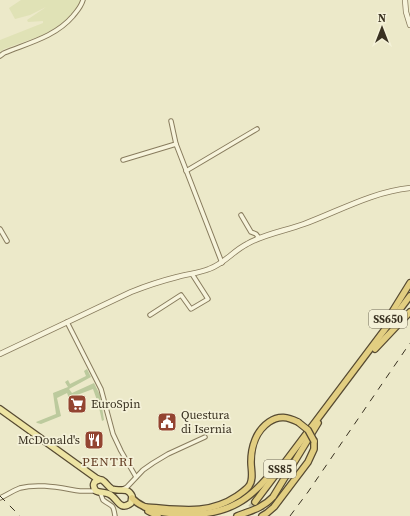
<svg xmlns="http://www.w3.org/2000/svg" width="410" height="516" font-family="'Source Serif 4',serif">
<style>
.farmland{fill:#e0e2b6}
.green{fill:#bcca9d}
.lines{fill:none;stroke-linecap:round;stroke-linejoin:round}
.trunk-tunnel{stroke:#c8c4a7;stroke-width:5.5;stroke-dasharray:5.5 3;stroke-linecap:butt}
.minor-casing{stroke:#887c5e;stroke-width:5.5}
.tertiary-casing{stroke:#887c5e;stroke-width:6}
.primary-casing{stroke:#564a32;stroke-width:8}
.trunk-casing{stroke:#564a32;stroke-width:8}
.minor{stroke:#f7f4dc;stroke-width:3.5}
.tertiary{stroke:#f7f4dc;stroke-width:4.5}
.primary{stroke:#ede4a3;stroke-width:5.5}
.trunk{stroke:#e2ce81;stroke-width:5.5}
.rail{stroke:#393121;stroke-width:1;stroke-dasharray:7 7;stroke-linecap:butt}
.trunk-bridge-casing{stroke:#564a32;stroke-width:8;stroke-linecap:butt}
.trunk-bridge{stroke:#e2ce81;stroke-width:5.5}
.labels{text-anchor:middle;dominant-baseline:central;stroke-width:3.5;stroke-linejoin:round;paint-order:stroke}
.shield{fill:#f4f1d8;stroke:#716b58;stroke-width:1}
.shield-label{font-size:11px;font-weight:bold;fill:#393121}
.poi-label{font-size:12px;fill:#393121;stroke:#f4f1d8;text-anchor:start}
.neighbourhood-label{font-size:13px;letter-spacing:1px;fill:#633d23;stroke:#f4f1d8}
</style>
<rect width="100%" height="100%" fill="#ece9c9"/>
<!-- farmland -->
<polygon class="farmland" points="21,0 82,0 81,3 76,11 57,27 43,35 4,49 0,52 0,40 43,23 43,21 28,22 27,20 46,7 30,15 15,19 9,8"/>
<!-- green -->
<polygon class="green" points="87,369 91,377 69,389 72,393 94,383 100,395 104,420 102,421 98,403 93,389 69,398 67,393 57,398 61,416 41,424 37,423 36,422 56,414 53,393 68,387 65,382 68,380 70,384 86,376 84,371"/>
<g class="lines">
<!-- trunk-tunnel -->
<polyline class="trunk-tunnel" points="245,514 255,502"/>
<defs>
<g id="minor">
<path d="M0,56l4,-3c24,-10 51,-16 69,-37 4,-5 8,-9 10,-16"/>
<polyline points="171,121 176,144 222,263"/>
<polyline points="123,160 176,144"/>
<polyline points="186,171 257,129"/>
<polyline points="241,215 251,232 256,234 259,238"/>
<polyline points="0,229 7,241"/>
<polyline points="150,315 181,295 191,309 208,299 192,274"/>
<polyline points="67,322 101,389 113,434 121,451 136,477"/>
<polyline points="123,489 127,487 143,470 153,463 168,454 205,437"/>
<path d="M100,492l3,8c9,7 10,3 12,16"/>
<path d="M0,498c7,-3 12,-7 20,-10 19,-5 40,0 60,3 5,0 10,0 16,0"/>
</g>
<g id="tertiary">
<polyline points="405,0 406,12 410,25"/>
<path d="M0,354l131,-62c15,-6 30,-11 46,-15 11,-3 22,-4 32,-8 15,-5 24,-18 38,-25 17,-10 38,-13 57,-20 35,-13 68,-32 106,-36"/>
</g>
<path id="primary" d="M0,409l96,69c2,1 4,2 6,2 4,2 6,7 10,9 8,3 15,-3 20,7l-1,7c-12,9 -13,-5 -22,-9 -4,-2 -9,-1 -13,-3 -4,-5 -3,-10 3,-11"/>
<g id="trunk">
<polyline points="384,325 410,283"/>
<polyline points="375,349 410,312"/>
<path d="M132,498c7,8 18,11 28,14 25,4 55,4 78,-9 15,-8 29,-24 40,-38"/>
<polyline points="255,502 410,296"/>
<path d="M145,507c33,2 62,9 92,-11 4,-3 9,-6 12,-10 5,-7 2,-16 2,-24 0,-15 5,-31 18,-40 10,-7 19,-5 29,0"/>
<polyline points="148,511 158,516"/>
<path d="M237,516c13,-5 26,-8 36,-19l45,-74"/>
<polyline points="262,516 267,513 274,507 308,462 314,449 314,441"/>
</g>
</defs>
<!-- minor casing -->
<use href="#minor" class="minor-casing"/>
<!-- tertiary casing -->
<use href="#tertiary" class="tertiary-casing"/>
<!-- primary casing -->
<use href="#primary" class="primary-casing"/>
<!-- trunk casing -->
<use href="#trunk" class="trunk-casing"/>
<!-- minor -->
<use href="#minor" class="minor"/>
<!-- tertiary -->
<use href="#tertiary" class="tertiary"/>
<!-- primary -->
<use href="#primary" class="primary"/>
<!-- trunk -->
<use href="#trunk" class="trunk"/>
<!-- rail -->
<g class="rail">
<polyline points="0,496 20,516"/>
<polyline points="290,516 308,492 410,343"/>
</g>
<defs>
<polyline id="trunk-bridge" points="298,422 308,430 314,441"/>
</defs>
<!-- trunk-bridge casing -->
<use href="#trunk-bridge" class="trunk-bridge-casing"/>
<!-- trunk-bridge -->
<use href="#trunk-bridge" class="trunk-bridge"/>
</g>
<!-- icons -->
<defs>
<symbol id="supermarket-square" viewBox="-11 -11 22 22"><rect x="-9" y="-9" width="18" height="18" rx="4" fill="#934431" stroke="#f4f1d8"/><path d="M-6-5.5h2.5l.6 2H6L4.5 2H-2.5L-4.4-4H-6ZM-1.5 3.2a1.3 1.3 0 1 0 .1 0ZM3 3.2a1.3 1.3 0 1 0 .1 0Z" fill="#fff"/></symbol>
<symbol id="civic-square" viewBox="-11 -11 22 22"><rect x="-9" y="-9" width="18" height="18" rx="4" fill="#934431" stroke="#f4f1d8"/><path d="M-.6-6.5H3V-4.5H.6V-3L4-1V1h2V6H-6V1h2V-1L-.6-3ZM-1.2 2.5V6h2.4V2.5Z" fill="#fff"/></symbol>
<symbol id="restaurant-square" viewBox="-11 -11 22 22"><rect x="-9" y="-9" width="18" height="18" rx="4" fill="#934431" stroke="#f4f1d8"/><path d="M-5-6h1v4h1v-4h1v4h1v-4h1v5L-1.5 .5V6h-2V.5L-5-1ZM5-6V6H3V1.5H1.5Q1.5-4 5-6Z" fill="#fff"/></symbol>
</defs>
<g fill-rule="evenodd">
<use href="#supermarket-square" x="66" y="393" width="22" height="22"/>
<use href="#civic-square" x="156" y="411" width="22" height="22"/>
<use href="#restaurant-square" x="83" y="429" width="22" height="22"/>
</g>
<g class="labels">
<!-- shield labels -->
<g class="shield">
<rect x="369" y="310" width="38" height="18" rx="3"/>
<rect x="264" y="460" width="32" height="18" rx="3"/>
</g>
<g class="shield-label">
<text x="388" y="319">SS650</text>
<text x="280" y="469">SS85</text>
</g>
<!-- poi labels -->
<g class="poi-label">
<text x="91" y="404">EuroSpin</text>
<text x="181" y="415">Questura<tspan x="181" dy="14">di Isernia</tspan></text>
<text x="80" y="440" text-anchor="end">McDonald's</text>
</g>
<!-- neighbourhood labels -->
<g class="neighbourhood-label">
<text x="108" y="461">PENTRI</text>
</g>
</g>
<!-- north arrow -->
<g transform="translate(382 28)" stroke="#f4f1d8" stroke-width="3" paint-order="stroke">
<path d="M0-3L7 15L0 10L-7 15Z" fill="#393121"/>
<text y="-6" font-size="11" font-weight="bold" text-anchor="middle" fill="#393121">N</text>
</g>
</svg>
